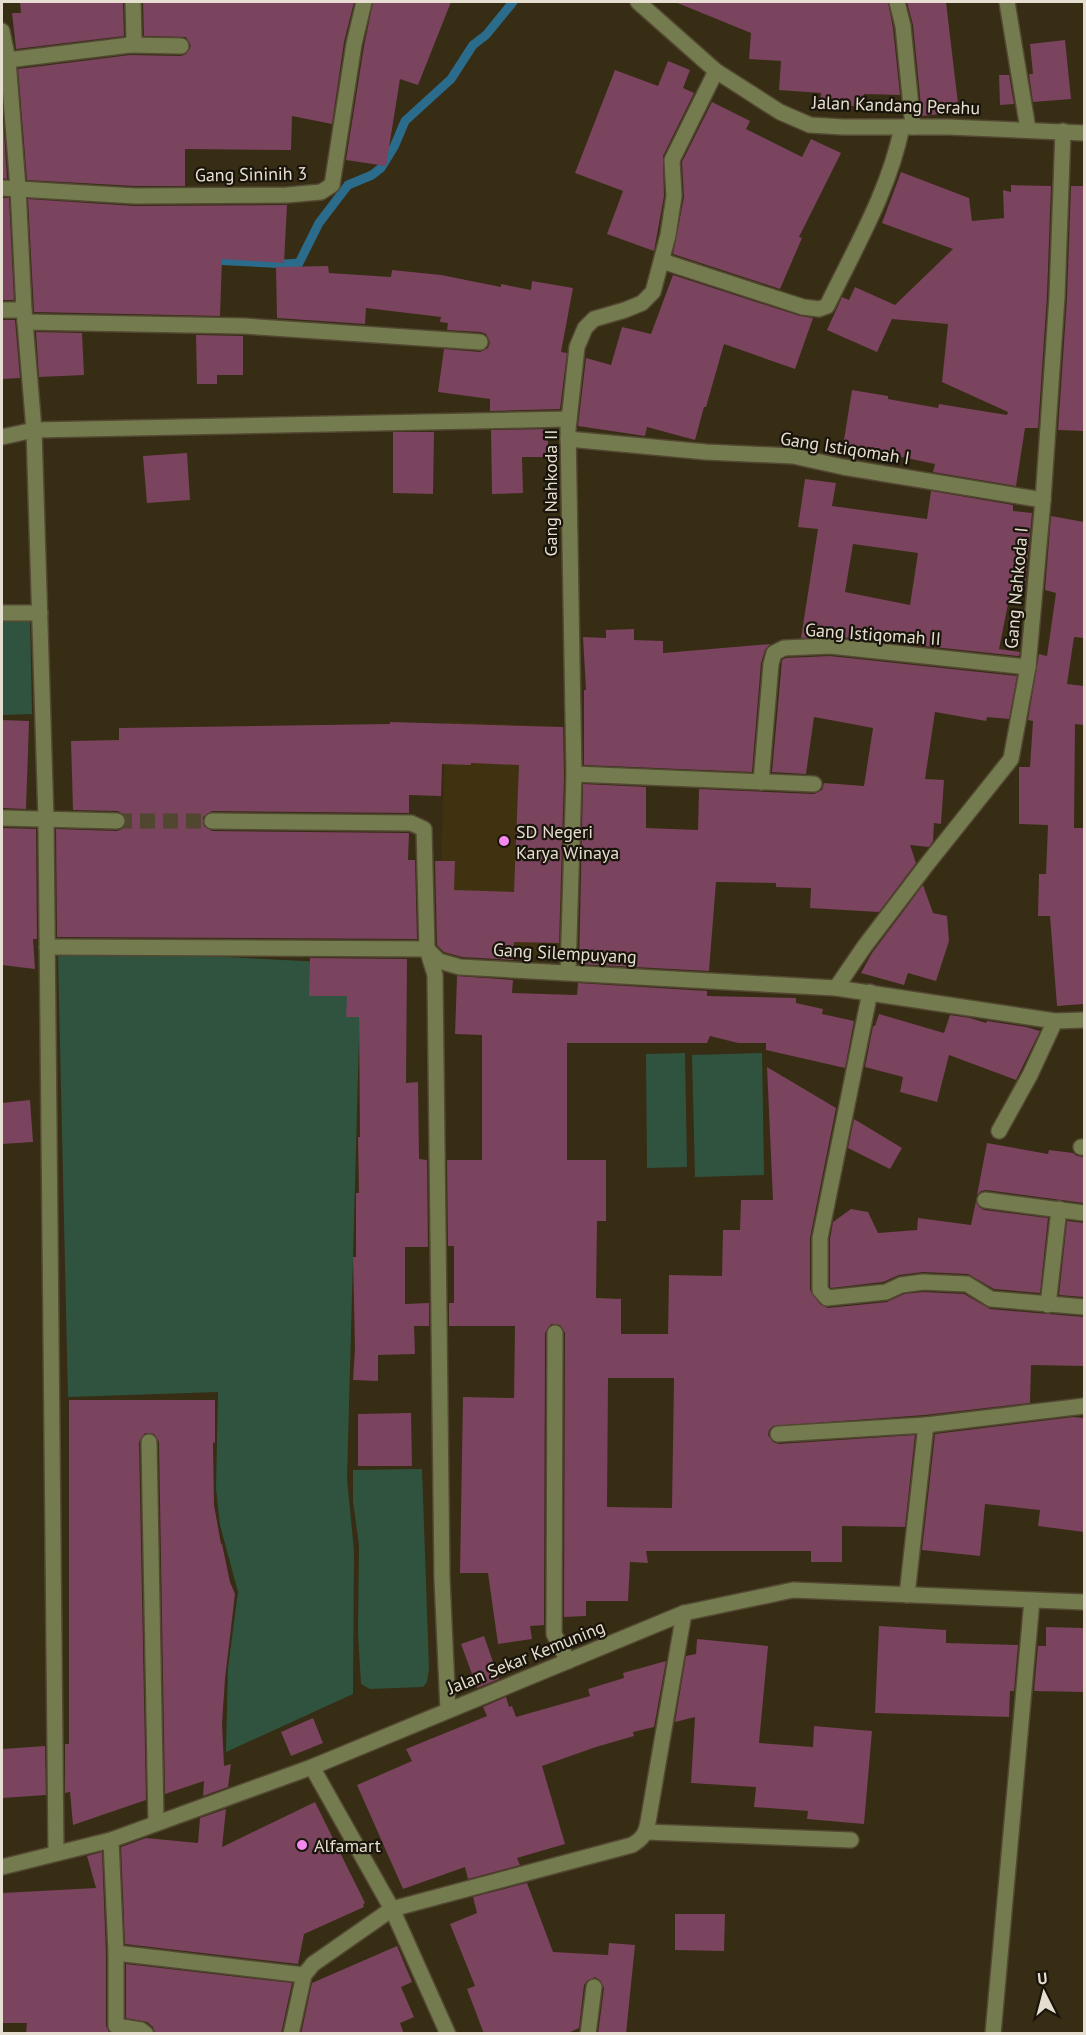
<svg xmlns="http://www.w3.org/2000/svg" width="1086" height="2035" font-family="'PT Sans',sans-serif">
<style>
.built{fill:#403111}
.green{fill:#305340}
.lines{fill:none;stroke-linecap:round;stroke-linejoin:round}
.stream{stroke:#2b6c8d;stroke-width:9}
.building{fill:#7a435e;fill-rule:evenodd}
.minor-tunnel{stroke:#514730;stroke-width:15;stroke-dasharray:15 8;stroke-linecap:butt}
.minor-casing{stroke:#534832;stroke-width:18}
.minor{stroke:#747b4f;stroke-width:15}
.poi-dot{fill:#f589ef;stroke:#1a150b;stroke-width:2}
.labels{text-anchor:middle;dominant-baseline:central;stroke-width:4.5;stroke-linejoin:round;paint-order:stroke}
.street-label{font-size:18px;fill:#e6ded0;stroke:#1a150b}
.poi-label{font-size:18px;fill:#e6ded0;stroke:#1a150b;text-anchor:start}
</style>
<rect width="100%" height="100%" fill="#372c14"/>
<!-- built -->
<polygon class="built" points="446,722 571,727 563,959 438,956"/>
<!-- green -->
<g class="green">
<polygon points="2,620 30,620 32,714 2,715"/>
<polygon points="151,953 361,964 347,1479 354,1551 353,1694 226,1752 228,1668 238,1592 220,1525 216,1488 218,1392 68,1397 58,956"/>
<polygon points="685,1053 687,1167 647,1168 646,1054"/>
<polygon points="762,1053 764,1175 695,1177 692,1055"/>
<polygon points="422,1469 429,1669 427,1682 423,1687 370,1689 361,1684 358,1634 359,1545 353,1501 353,1470"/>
</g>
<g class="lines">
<!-- stream -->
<polyline class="stream" points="212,260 287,264 299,263 319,223 348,185 372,175 381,168 394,147 405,121 451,79 473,45 486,35 513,2"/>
</g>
<!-- building -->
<g class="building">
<polygon points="20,2 123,2 124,36 16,49 12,13 21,13"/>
<polygon points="143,2 354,2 344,42 332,124 292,116 291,150 185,149 185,186 135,186 27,180 18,69 130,55 181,56 186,54 191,46 186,37 144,36"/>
<polygon points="373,2 451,2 418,85 400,79 386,166 346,160 364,46"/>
<polygon points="675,2 888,2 893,28 900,95 864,94 863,107 820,103 821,93 779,90 781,61 749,59 751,33"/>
<polygon points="907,2 946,2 959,112 922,116 913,25"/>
<polygon points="1065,40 1071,99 1033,102 1029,74 1033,74 1030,44"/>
<polygon points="668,61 690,70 683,88 694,93 663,156 664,196 654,251 607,234 623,191 575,173 615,70 658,86"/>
<polygon points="999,75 1009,75 1014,104 1000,105"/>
<polygon points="2,102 7,179 2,178"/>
<polygon points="712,102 750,121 746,129 802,157 811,139 841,153 799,237 802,238 780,289 673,254 684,197 682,162"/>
<polygon points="901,172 969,198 972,221 1004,218 1003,190 1011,192 1011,185 1051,186 1047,296 1038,428 1025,428 1016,486 933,472 935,464 892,455 893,454 843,446 852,390 888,396 888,399 938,408 939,404 1007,415 1008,412 942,382 948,324 892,319 877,352 827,330 842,297 849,300 855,287 895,305 953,249 882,223"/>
<polygon points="1071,186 1084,186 1084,431 1058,430 1067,298"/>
<polygon points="2,198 9,198 14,300 2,300"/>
<polygon points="28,199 135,206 287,205 284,263 222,259 220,316 34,312"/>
<polygon points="328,266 329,273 391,277 392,270 441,275 501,287 501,284 531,290 532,281 573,288 561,352 567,353 560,409 490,411 490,399 438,392 444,349 480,352 488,348 490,342 486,334 481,332 447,330 448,323 440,322 441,317 366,308 365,324 277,318 276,267"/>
<polygon points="673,275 800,316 813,318 795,369 724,344 706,407 704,407 695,440 647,427 645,436 578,426 586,358 611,365 622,327 651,334"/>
<polygon points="2,320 15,320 20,378 2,379"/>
<polygon points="36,332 82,333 84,375 39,377"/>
<polygon points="196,335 243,336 243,375 217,375 217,384 197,384"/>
<polygon points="548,429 548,457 522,457 523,493 492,494 491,430"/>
<polygon points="393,432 434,432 433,494 393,493"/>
<polygon points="187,453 190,500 147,503 143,456"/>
<path d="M805,479l31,4 -4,23 95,13 4,-28 82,14v6l19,2 -7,74 -13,-3 -13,65 21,3 -1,4 -188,-20 -30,2 17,-109 -20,-2zM853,544l65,9 -8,52 -65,-13z"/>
<polygon points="1051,516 1084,522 1084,638 1074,637 1067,684 1084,686 1084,725 1075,724 1074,828 1084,828 1084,1004 1057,1006 1050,916 1038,916 1039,874 1046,874 1048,825 1019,824 1019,767 1030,767 1033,721 1028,720 1039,654 1047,656 1056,593 1045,590"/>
<polygon points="634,629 634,640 663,641 663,653 770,644 765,650 761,663 752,772 584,765 584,690 586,690 583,637 606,638 606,630"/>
<polygon points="830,656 1017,676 1009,719 987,717 986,721 935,712 925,779 944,780 941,824 934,823 933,841 929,847 910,845 916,863 879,912 810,908 811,888 776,887 776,883 716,882 709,971 579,964 583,784 646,787 646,828 698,830 699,789 814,794 822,790 824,783 864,786 873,728 814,717 806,774 772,772 782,660 786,658"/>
<polygon points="2,720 29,721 26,809 2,808"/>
<polygon points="390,722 563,727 564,774 559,943 514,942 513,960 462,957 444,952 437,945 435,861 455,861 454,890 514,892 519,765 471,763 471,765 442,764 441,796 409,795 409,813 212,811 203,817 204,826 212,831 409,833 408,860 415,860 417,939 57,937 56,829 117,831 122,829 127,822 125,816 118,811 73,810 71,741 119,740 119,728 390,724"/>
<polygon points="2,828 36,829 37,939 33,939 35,969 2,965"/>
<polygon points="923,885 933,913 947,916 949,941 936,981 908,973 904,985 861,973 872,953"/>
<polygon points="310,958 407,959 406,1083 418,1082 419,1159 427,1160 428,1247 405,1247 405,1304 429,1303 429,1326 414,1326 415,1354 378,1355 378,1381 353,1380 355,1349 353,1257 356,1257 356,1193 359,1193 358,1137 360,1137 359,1017 346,1017 347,996 309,996"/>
<path d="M457,976l56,4 -1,13 65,2 1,-12 129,8v5l89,2v5l27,6 -1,5 32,7 -9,47 -79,-18v-7h-28l-28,-7 -3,7h-140v117h39v61h-9l-1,77 25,1v35h47l1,-59 53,1 1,-46h17l1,-30h32l-6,-133 69,41 -26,130v52l10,14 8,4 59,-6 17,-8 19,-2 41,2 26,15 94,8v49l-53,-1 -1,38 -105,12 -152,11 -4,4 -1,5 5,7 6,2 136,-9 -10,92 -63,-1v36h-31v-11h-165l2,12 -18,-1 -2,39h-42v15l-22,1 1,-284 -5,-8 -9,-1 -6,9 -1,292 -14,1 2,13 -34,5 -10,-71h-28l3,-176 51,1 1,-72h-66v-23h5v-57h-6l-1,-86h35v-125l-27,-1zM608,1378h66l-2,130 -65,-1z"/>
<polygon points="879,1014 944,1033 950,1015 970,1018 986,1023 987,1021 1026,1027 1040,1031 1016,1080 949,1055 937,1102 900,1092 903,1077 865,1067 873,1026 875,1026"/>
<polygon points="30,1100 33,1142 2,1144 2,1103"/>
<polygon points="854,1119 902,1148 890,1169 848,1148"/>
<polygon points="987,1143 1048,1154 1049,1150 1073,1153 1077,1156 1084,1157 1084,1203 986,1190 981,1191 977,1195"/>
<polygon points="976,1201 979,1207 984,1210 1048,1218 1040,1293 994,1289 968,1274 923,1272 899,1275 883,1282 831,1288 830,1286 830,1239 833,1222 851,1209 868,1212 878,1233 917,1230 918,1218 971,1225"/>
<polygon points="1067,1221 1084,1223 1084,1297 1059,1295"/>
<polygon points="69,1400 215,1400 215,1442 213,1443 214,1505 221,1544 222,1544 230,1582 235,1594 225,1679 222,1723 224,1766 231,1764 228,1787 203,1796 204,1781 165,1794 159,1442 154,1434 145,1433 139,1442 146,1800 73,1825 70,1792 65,1793 65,1744 69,1744"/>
<polygon points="411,1413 412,1466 358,1466 358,1414"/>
<polygon points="1074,1417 1084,1418 1084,1532 1038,1526 1040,1510 985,1504 980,1556 922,1550 935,1434"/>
<polygon points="879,1626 946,1630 946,1643 1018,1645 1014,1691 1010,1691 1009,1717 875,1713"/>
<polygon points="1046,1627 1084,1628 1084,1692 1034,1691 1038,1646 1046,1646"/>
<polygon points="484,1636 499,1679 477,1688 461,1644"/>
<polygon points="697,1639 768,1646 759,1743 813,1747 814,1726 872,1731 864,1824 807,1819 808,1811 754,1807 756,1787 691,1783 695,1717 675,1722 686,1656 696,1654"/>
<polygon points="666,1661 654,1727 633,1732 634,1736 596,1747 542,1766 565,1844 517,1858 520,1865 468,1879 465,1867 403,1889 357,1785 412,1761 406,1749 487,1716 483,1707 506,1697 509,1707 512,1706 516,1717 590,1696 588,1689 624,1678 623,1673"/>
<polygon points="313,1718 323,1743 291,1756 281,1732"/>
<polygon points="45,1746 46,1795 2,1798 2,1749"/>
<polygon points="315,1802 365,1903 363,1904 364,1907 304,1934 298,1964 125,1944 121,1847 146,1838 198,1843 200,1818 226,1809 222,1847"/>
<polygon points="102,1852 106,1953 106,2026 110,2034 26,2034 27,2023 2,2023 2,1893 96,1888 87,1856"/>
<polygon points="527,1883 553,1952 608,1955 609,1943 635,1945 626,2034 598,2034 604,1988 600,1980 595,1977 587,1981 584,1985 579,2028 566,2034 484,2034 467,1989 475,1986 450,1924 477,1913 473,1897"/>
<polygon points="675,1914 725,1914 724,1951 675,1950"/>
<polygon points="397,1946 412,1982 401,1987 414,2017 400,2023 404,2034 301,2034 312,1983"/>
<polygon points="126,1964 292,1983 281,2034 155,2034 153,2027 147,2022 126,2018"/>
</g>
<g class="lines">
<!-- minor-tunnel -->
<polyline class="minor-tunnel" points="117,821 212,821"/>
<defs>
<g id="minor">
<polyline points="638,2 716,71 780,112 810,125 843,127 948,127 1084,133"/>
<polyline points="897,2 903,26 913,127"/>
<polyline points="1007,2 1028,129"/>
<polyline points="2,31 8,60 18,188 24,310 34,430 46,820 56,1853"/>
<polyline points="130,45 181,46"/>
<polyline points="8,60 130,45 134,39 133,2"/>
<polyline points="2,188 135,196 287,195 321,192 332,185 354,44 364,2"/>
<path d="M662,261l141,46 16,2 8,-3c28,-58 62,-115 75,-179"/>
<polyline points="2,310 24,310"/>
<polyline points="25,322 244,326 480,342"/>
<polyline points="2,437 34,430 569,419"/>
<polyline points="568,439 706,452 793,456 843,467 1043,500"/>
<polyline points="2,613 40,613"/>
<polyline points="574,774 814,784"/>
<polyline points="761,782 771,664 774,653 784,648 830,646 1028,667"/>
<polyline points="2,818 117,821"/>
<polyline points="212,821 411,823 424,829 427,949 435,975 442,1579 448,1710"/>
<polyline points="47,947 427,949 439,961 460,967 836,988 1055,1021 1084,1020"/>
<polyline points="568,972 574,774 568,429 577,347 585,328 594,319 625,310 642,303 653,292 668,235 674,196 672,160 716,71"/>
<polyline points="836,988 864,947 928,863 1011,759 1028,667 1043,500 1057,297 1063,131"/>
<polyline points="870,992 820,1238 820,1290 827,1298 886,1292 901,1285 923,1282 967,1284 991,1299 1084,1307"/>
<polyline points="999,1131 1030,1075 1055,1021"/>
<polyline points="1081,1147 1084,1147"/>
<polyline points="985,1200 1084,1213"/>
<polyline points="1048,1305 1059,1209"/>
<polyline points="555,1333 554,1634 568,1661"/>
<polyline points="926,1425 1084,1406"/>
<polyline points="778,1434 926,1425 907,1595"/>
<polyline points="149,1442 156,1823"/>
<polyline points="312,1767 392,1909 448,2034"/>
<polyline points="646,1832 851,1840"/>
<polyline points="111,1840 116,1953 304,1975"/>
<polyline points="2,1867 111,1840 312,1767 684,1613 793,1590 1084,1602"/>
<polyline points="116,1953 116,2026 141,2030 146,2034"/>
<path d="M291,2034l13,-59 9,-11 79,-55 240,-64c10,-6 14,-11 16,-23l36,-209"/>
<polyline points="588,2034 594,1987"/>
<polyline points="993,2034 1032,1600"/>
</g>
</defs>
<!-- minor casing -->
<use href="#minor" class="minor-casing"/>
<!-- minor -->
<use href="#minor" class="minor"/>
</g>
<!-- markers -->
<g class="poi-dot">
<circle cx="504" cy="841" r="6"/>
<circle cx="302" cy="1845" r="6"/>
</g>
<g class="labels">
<!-- street labels -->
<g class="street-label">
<text transform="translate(896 105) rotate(2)">Jalan Kandang Perahu</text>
<text transform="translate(251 174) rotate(-1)">Gang Sininih 3</text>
<text transform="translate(845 448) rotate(9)">Gang Istiqomah I</text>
<text transform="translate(550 493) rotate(-90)">Gang Nahkoda II</text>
<text transform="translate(1016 588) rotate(-85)">Gang Nahkoda I</text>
<text transform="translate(873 634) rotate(4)">Gang Istiqomah II</text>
<text transform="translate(565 953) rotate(3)">Gang Silempuyang</text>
<text transform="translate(526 1657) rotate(-22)">Jalan Sekar Kemuning</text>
</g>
<!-- poi labels -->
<g class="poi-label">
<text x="516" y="831">SD Negeri<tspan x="516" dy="21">Karya Winaya</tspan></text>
<text x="314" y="1845">Alfamart</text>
</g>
</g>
<!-- border -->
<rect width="1086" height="2035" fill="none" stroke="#e6ded0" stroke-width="6"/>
<!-- north arrow -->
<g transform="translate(1044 1993) rotate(354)" stroke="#1a150b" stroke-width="4.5" paint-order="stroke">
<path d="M0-4.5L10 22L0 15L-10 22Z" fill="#e6ded0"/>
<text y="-9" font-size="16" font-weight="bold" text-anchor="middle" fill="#e6ded0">U</text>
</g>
</svg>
